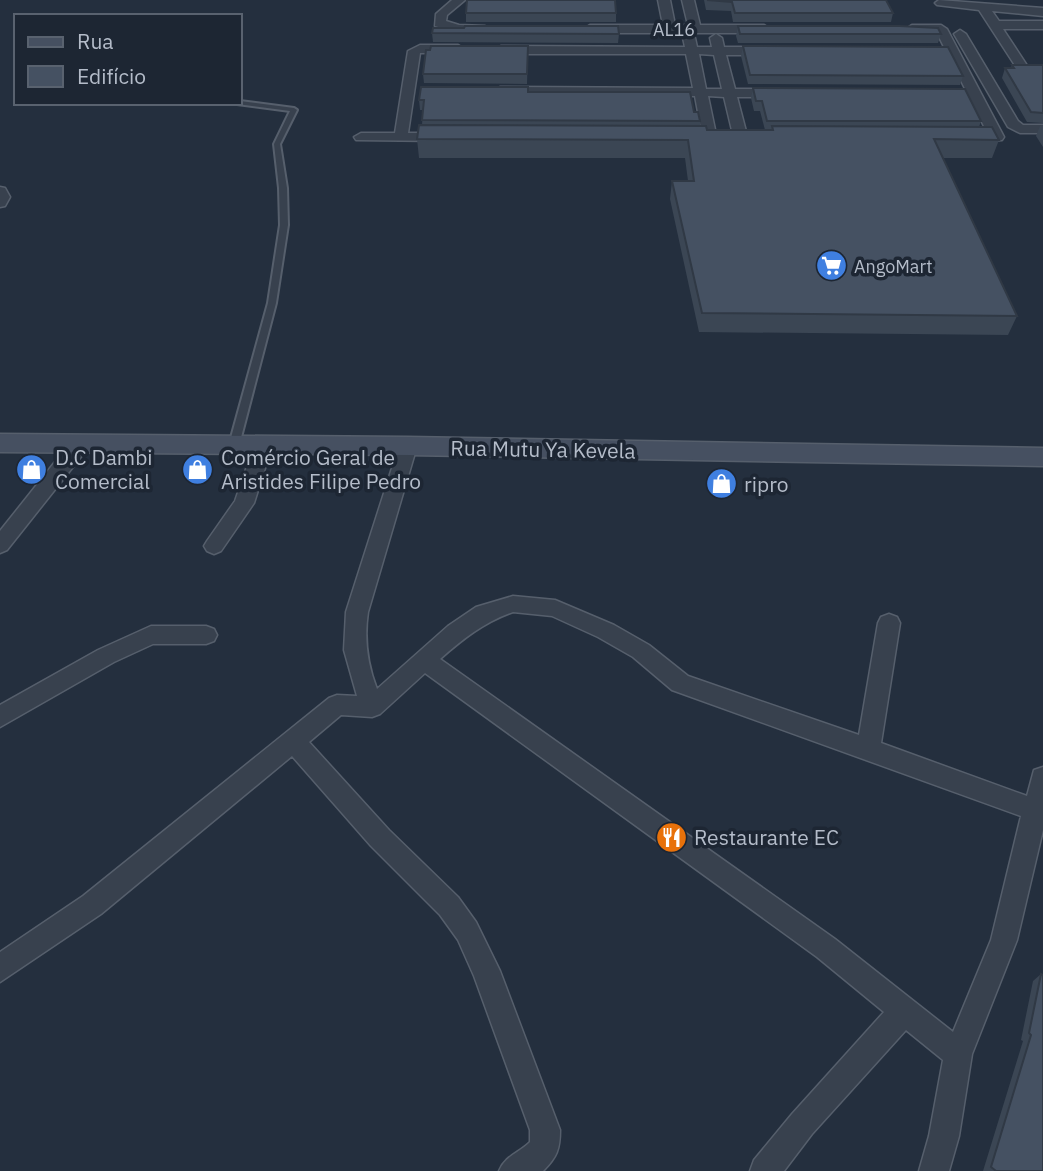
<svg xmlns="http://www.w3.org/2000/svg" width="1043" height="1171" font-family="'IBM Plex Sans',sans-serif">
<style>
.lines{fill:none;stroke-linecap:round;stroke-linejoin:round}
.service-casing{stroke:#565f6c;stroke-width:4}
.minor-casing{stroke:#565f6c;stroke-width:3}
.secondary-casing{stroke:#565f6c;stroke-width:3}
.service{fill:#38414e;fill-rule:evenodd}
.minor{fill:#38414e;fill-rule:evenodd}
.secondary{fill:#465061;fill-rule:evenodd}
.wall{fill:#3b4654}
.building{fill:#455162;stroke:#303945;stroke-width:2}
.labels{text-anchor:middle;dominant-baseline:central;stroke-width:7;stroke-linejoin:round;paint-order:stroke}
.far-street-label{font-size:18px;fill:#b4bcc9;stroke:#1d2633}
.far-poi-label{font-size:18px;fill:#b4bcc9;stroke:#1d2633;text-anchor:start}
.street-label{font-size:21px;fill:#b4bcc9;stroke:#1d2633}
.poi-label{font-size:21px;fill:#b4bcc9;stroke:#1d2633;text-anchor:start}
</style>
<rect width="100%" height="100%" fill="#242f3e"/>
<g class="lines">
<defs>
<polygon id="service" points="240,101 294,108 297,110 280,144 287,188 288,225 276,303 239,445 234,448 229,445 268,303 280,225 279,188 274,144 290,111 237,104 236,103 240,103"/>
<g id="minor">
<polygon points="452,0 465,0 447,15 446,21 459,25 485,26 485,32 458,33 435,26 436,14"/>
<polygon points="658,0 670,0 675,25 688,25 682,0 694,0 700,25 764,25 770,29 764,33 590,33 584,29 590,25 663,25"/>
<polygon points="939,0 1043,8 1043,16 992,11 999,21 1043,21 1043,29 1003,29 1028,67 1026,70 1018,70 979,10 937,5 935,3"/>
<polygon points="941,25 947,29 1004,137 1002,140 969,142 969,136 988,134 937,33 912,33 906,29 912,25"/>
<polygon points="960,30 966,34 1018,121 1023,125 1043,125 1043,133 1020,133 1008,127 954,34"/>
<path d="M689,34l6,4 2,9h15l-2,-9 6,-4 6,4 2,9h46l6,4 -6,4h-44l9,34h44l7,4 -7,4h-42l11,42 -2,3h-10l-2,-3 -10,-42 -16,-1 9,43 -7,4 -7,-4 -8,-43 -195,-1 -7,-4 7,-4 193,1 -7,-34h-185l-6,-4 6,-4 184,1 -2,-9zM699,54l15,1 8,34h-16z"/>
<polygon points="420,45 458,45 464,49 458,53 420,53 408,133 445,133 452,137 445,141 356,140 354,137 361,133 395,133 408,51"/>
<polygon points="0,187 5,188 10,197 5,206 0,207"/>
<polygon points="81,437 88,438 90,443 88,448 7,550 0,553 0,531 74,438"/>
<polygon points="263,439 270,441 272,446 254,503 221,551 214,554 207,551 204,546 207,541 235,501 254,446 256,441"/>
<path d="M408,439l7,2 2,5 -49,166c-4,27 -1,51 9,77l71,-63 28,-19 37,-11 42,4 59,25 35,20 39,31 171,59 19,-112 3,-6 8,-3 8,3 3,6 -19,120 146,53 7,-26 9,-3v63l-26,110 -45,114 -13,82 -10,35h-30l10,-35 14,-76 -37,-30 -94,104 -28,37h-34l4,-11 38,-46 92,-102 -67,-55 -392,-284 -45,41 -8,3 -31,-2 -32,27 80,88 69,67 18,25 24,49 60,159c0,19 -3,27 -17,41h-44c6,-15 20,-18 31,-29v-12l-56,-154 -16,-36 -18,-25 -69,-69 -79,-90 -191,158 -101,68v-30l83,-56 246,-198 8,-3 20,1 -13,-46 2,-38 53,-166 2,-5zM513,612l39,4 46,21 35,20 39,33 349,126 -30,124 -38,92 -118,-93 -395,-280c23,-20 44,-37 73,-47z"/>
<polygon points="151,626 206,626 214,629 217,635 214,641 206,644 153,644 114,662 0,727 0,705 98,650"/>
</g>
<polygon id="secondary" points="0,434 408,437 1043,448 1043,466 408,455 0,452"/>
</defs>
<!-- service casing -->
<use href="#service" class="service-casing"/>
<!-- minor casing -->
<use href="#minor" class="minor-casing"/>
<!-- secondary casing -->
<use href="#secondary" class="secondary-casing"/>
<!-- service -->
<use href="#service" class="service"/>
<!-- minor -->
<use href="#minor" class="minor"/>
<!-- secondary -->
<use href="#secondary" class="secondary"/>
</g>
<!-- wall -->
<g class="wall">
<polygon points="704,0 886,0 893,13 891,22 733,22 731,11 706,10"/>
<rect x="466" y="13" width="150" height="9"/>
<polygon points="738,26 941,34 938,43 738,43 736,36"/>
<polygon points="432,33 619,34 618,43 433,42"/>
<polygon points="528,46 527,84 424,83 423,74"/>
<polygon points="743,46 963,76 960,85 748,84 741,56"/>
<polygon points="1012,65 1043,65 1043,123 1027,122 1002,78 1005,68 1011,68"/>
<polygon points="753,88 981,121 979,127 999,140 992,158 943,158 1017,316 1008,335 699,332 670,199 672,181 688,181 685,158 419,158 417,139 422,125 423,110 420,110 419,100 528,92 694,112 700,121 700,126 707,130 765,130 760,111 754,111 751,98"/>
<polygon points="1043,125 1043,147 1036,136 1040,126"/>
<polygon points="1041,974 1043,1171 983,1171 1023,1041 1021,1040 1033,981"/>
</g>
<!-- building -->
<g class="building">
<polygon points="467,0 615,0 616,13 466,13"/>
<polygon points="707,0 886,0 893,13 735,13 732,2"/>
<polygon points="465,26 618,26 619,34 432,33 433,28 464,28"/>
<polygon points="738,26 900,26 938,28 941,34 740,34"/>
<polygon points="431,46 528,46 527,74 423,74 426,50 430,50"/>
<polygon points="743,46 948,47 963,76 750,75"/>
<polygon points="1012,65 1043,65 1043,113 1031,112 1005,68 1014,68"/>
<polygon points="421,87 528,87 528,92 690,92 694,112 698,112 700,121 422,120 424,100 419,100"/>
<polygon points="753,88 965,89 981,121 767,121 762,101 756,101"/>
<polygon points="419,125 706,126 707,130 773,130 772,126 992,127 999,140 934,139 1017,316 702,313 672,181 694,181 688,140 417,139"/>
<polygon points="1041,974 1043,975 1043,1171 996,1171 991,1167 1031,1035 1029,1033"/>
</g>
<!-- icons -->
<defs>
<symbol id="supermarket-disc" viewBox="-11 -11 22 22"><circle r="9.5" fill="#3f7fe0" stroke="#1d2633"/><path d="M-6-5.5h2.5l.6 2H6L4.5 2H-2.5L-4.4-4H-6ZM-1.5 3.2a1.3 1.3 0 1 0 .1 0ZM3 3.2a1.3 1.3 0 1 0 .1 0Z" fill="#fff"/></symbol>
<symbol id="shop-disc" viewBox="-11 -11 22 22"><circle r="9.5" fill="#3f7fe0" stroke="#1d2633"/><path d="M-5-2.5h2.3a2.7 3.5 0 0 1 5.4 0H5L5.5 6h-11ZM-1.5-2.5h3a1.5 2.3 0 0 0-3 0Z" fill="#fff"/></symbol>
<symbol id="restaurant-disc" viewBox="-11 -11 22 22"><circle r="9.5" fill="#e8710a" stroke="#1d2633"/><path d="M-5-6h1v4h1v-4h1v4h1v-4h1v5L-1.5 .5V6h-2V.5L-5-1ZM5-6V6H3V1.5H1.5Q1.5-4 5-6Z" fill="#fff"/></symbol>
</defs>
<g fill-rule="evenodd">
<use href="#supermarket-disc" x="814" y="248" width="35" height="35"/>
<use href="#shop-disc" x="14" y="452" width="35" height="35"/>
<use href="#shop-disc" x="180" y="452" width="35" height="35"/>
<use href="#shop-disc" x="704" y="466" width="35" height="35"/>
<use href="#restaurant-disc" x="654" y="820" width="35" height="35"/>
</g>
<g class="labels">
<!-- far-street labels -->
<g class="far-street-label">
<text x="674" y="29">AL16</text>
</g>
<!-- far-poi labels -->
<g class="far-poi-label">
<text x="854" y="266">AngoMart</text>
</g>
<!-- street labels -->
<g class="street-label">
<text transform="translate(543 449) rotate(1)">Rua Mutu Ya Kevela</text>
</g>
<!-- poi labels -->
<g class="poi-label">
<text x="55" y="457">D.C Dambi<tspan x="55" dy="24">Comercial</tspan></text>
<text x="221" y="457">Comércio Geral de<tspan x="221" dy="24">Aristides Filipe Pedro</tspan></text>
<text x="744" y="484">ripro</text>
<text x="694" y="837">Restaurante EC</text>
</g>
</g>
<!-- legend -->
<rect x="14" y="14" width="228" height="91" fill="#1d2633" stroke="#59626f" stroke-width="2"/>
<rect x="28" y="37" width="35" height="10" fill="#465061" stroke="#59626f" stroke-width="2"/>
<text x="77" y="49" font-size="21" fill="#b4bcc9">Rua</text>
<rect x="28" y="66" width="35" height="21" fill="#455162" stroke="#59626f" stroke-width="2"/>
<text x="77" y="84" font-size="21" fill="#b4bcc9">Edifício</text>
</svg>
